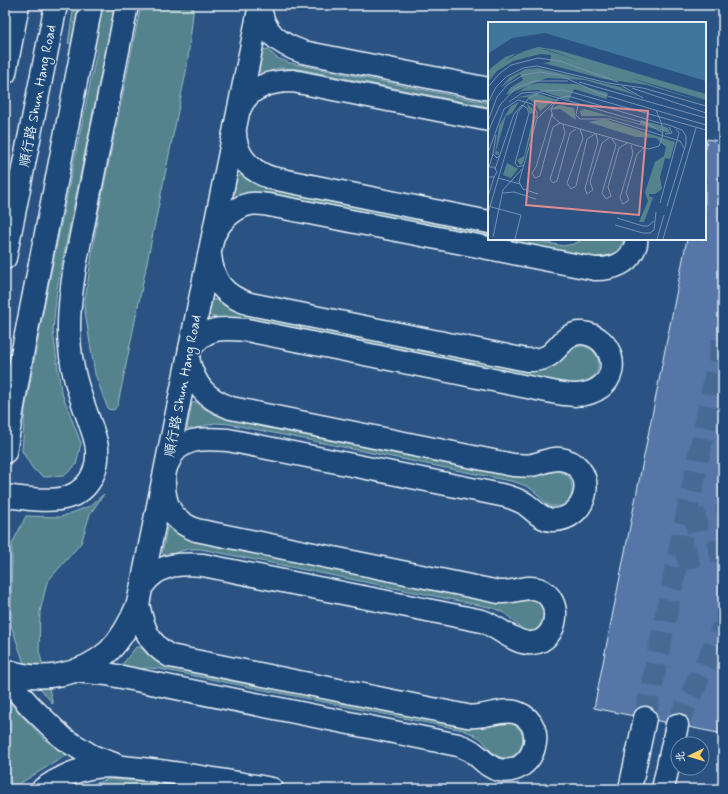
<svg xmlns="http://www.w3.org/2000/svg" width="728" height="794" font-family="Mynerve,'LXGW WenKai TC',sans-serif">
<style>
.green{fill:#55838d;stroke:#9ebac2}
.building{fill:#5476a6;stroke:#e8f1f8}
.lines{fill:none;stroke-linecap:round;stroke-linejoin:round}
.minor-tunnel{stroke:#466b95;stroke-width:22;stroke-dasharray:22 11;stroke-linecap:butt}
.minor-casing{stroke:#e8f1f8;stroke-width:25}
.minor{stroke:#1f4a7a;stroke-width:22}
.labels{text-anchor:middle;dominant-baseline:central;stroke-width:3;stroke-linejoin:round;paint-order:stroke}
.street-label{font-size:14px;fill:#e8f1f8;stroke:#1f4a7a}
.inset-road{fill:none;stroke:#7692b2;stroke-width:1}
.view{fill:#df8c90;fill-opacity:0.15;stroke:#df8c90;stroke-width:2}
.inset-edge{fill:none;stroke:#e8f1f8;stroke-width:2}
</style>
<rect width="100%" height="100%" fill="#2a5383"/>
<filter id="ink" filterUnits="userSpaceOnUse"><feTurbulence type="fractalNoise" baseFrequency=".025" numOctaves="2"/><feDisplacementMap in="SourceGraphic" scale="8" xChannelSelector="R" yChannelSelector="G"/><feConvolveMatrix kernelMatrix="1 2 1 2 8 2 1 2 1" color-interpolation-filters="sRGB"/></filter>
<g filter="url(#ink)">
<!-- green -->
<g class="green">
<polygon points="74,5 115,5 57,288 53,331 61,391 81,443 76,465 64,476 44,477 33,469 22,451 25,410 45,302 97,50 68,43"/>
<polygon points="141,5 194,5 187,67 118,404 114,410 108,409 95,374 84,306 98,215"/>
<polygon points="267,49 277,58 290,63 489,103 489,107 299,69 279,68 263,74 259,71 263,50"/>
<polygon points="241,175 247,180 260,185 489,231 489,238 263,193 248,193 237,196 234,193 237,177"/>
<polygon points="493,239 527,239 563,246 574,244 583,239 623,239 623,241 618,251 612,255 593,258"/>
<path d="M217,299l8,7 12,5 295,59c8,1 14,1 21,-3 9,-5 13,-17 23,-20 13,-5 25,8 22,21 -4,16 -24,16 -37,16l-329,-66 -19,-1 -4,-2 3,-15z"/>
<path d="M196,402l9,7 13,4 308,62c5,0 11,1 16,0 6,-1 11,-5 18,-3 20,6 14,38 -7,34 -9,-1 -12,-9 -19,-15 -5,-4 -12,-7 -19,-9l-286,-58 -14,-1 -25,7 -3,-2 5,-25z"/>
<polygon points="104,494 90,514 81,543 47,582 40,612 39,651 53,704 27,672 11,625 12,544 26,516 61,517 90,506"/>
<path d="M171,527l361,70 8,3 8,17 -10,13c-17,4 -17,-3 -29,-13 -6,-5 -12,-8 -20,-10l-288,-58h-13l-23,7 -3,-3 5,-25z"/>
<path d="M136,647h4l12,11 8,3 315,64c6,1 11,1 16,1 7,-2 14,-5 21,-2 20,8 10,38 -12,33 -9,-2 -13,-13 -20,-19 -5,-3 -11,-6 -17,-8l-303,-61 -11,-1 -26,2 -2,-4z"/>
<polygon points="5,698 45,740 67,755 22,782 16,789 5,789"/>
<polygon points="109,779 183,784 211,789 77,789"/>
</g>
<!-- building -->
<polygon class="building" points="707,139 723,142 723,734 594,708 687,239 705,239 705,151"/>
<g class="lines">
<!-- minor-tunnel -->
<g class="minor-tunnel">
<polyline points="685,523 723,515"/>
<polyline points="677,561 714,551 723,550"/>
<polyline points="645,718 723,338"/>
<polyline points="677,725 723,627"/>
</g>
<defs>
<g id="minor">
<path d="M260,5c2,27 19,39 43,47l186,37"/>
<polyline points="5,73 18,5"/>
<path d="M240,108c9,-22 31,-27 53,-27l196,39"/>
<path d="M235,133c1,24 15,38 37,45l217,44"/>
<path d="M215,233c6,-13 20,-26 35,-29 6,-1 13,0 19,1l326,64c15,0 30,-3 38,-18 2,-4 4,-8 3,-12"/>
<polyline points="5,258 56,5"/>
<path d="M190,349c15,-23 33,-21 57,-19l310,63c13,2 26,4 39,-3 28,-14 16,-55 -14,-57 -17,-1 -22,16 -34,23 -7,4 -14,4 -21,4l-277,-56c-26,-8 -37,-22 -40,-49"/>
<polyline points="5,452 22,355 91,5"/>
<path d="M168,463c9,-26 36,-25 60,-23l278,56c7,2 12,4 18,7 9,6 16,16 28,17 36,1 47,-50 13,-60 -12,-4 -22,3 -33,5 -6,1 -13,0 -19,0l-282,-57c-26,-10 -36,-22 -43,-49"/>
<path d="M5,496c18,2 46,7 63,1 27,-9 34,-38 26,-62 -8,-25 -18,-46 -22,-72 -6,-33 -2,-65 3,-97l52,-261"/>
<path d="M143,585c15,-21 35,-22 60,-20l279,56c15,5 34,24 50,22 27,-2 32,-45 6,-54 -10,-4 -26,4 -39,3l-303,-62c-25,-10 -33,-26 -32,-52"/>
<path d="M5,670c35,13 76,6 104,-19 13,-13 22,-30 29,-47l122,-599"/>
<path d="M76,671l31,3 351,71c6,2 11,4 16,8 8,6 15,15 25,17 35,7 51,-45 19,-57 -16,-6 -34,6 -51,3l-297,-60c-22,-12 -27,-29 -32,-52"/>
<polyline points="5,673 16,690 30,706 64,739 92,756 114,764"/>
<path d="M43,789c14,-10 30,-18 47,-21 20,-4 41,0 61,2 41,5 81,12 121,19"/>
<polyline points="630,789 645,718"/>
<polyline points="663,789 677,725"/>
</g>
</defs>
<!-- minor casing -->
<use href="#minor" class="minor-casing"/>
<!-- minor -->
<use href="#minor" class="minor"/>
</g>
</g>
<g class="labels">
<!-- street labels -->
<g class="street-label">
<text transform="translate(38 96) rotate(-79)">順行路 Shun Hang Road</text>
<text transform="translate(183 386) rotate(-79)">順行路 Shun Hang Road</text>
</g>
</g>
<!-- overview -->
<g transform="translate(488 22)">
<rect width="218" height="218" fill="#2a5383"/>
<path d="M50,25l20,3 148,44v6l-99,-29 -61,-22 -29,4 -29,21 2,-5 15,-12zM48,27l10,1 160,53 -59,-18 -43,-6 -61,-16 7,-1 1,-7 -11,-1 -27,7 -16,10 -9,11v-7l5,-6 25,-15zM50,46l82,19 18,9 -53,-16 -38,-2 -41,17 4,-7 13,-8 -3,-6 -20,14 10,-11 16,-8zM50,61l37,1 33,9 -2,6 -32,-10 -5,11 -31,-10 -17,1 -8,5 14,-10zM48,71l25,8h-8l-13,10 -4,-6 -9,-8 -12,1zM31,80l-7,11 -6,3 -10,35 3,1v3l-4,-1 4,-28 12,-20zM39,82l6,5 3,8 -13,46 -3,2 -3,-5 7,-4 10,-43 -4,1zM71,83l15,3 2,12 -16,-11 -13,1zM96,87l56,15 1,-4 22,6 5,2 2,5 -64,-17h-25l-1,-5zM116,97l71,23 -5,17 -5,-1 -5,19 2,12 -7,5h-6v2l4,2 -9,24h-5l9,-21 -3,-9 10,-30 9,-6 2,-9 -10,-9 -20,-1 -48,-15zM19,141l11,6 -7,9 -8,-3z" fill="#55838d"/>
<path d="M0,1h218v58l-161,-48 -33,5 -24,16z" fill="#40769d"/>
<path class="inset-road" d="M91,60l127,36M134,64l21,12M0,65l11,-13 12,-9 27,-7 22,3 58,21M144,66l74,25M21,80l13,-9 16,-1 110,32 15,9M0,81l8,-16 10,-10 17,-9 14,-2 71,17 35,5 63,18M90,83l-2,10 4,4h29l71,22 4,7M168,88l5,12 2,8 -1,8 -3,8 -10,3 -89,-26 -7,-6 -2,-8 6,-10 11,-3 7,2 27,8 61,18h3l16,6 4,6v8l-19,62M64,92l-16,53 -4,6 3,5 5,-2 13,-49 7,-4M50,96l15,-15h13M0,99l9,-24 10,-12 16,-10 17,-3 19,3 42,19 105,31M75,102l2,9 -15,46 3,4 4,-2 13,-48 6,-4M92,107l3,9 -16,45 4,6 5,-3 11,-47 8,-5M0,110l12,-27 16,-17 19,-7h33M108,112l2,8 -13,46 2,6 6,-4 -3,-8 12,-39 7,-5M177,112l7,-1 -3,-6M8,113l-3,19 4,4 3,-3M124,117l4,6 -14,48 4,6 5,-3 -3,-9 11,-39 8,-5M143,123l2,8 -13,45 3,6 6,-4 -3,-7 11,-39 7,-6M0,131l16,-44 14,-9 14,4 5,8v7l-18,63 4,7 15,5M0,145h6l3,5 -3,5h-6M1,145l4,-13M7,147l19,-55 8,-9 5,3 2,5 -14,50 3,4 6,-2M10,156l22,6M15,171l11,-1 22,7M0,175l6,-20M172,181l19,-70 -3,-4M0,184l33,9 -6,24M0,191l30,-101 10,-13 14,-8 22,-1 142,40M129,196l26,8h5l6,-5M127,203l28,8h7l4,-3 2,-18M5,215l10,-47 19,-21M169,217l7,-24M175,217l33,-111"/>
<path class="view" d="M47,79l113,10 -9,104 -113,-10z"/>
<rect width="218" height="218" class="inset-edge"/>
</g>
<!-- margin -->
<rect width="728" height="794" fill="none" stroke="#1f4a7a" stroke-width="20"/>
<rect x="10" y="10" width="708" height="774" fill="none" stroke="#e8f1f8" stroke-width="1.5" filter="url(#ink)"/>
<!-- north arrow -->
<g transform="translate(690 756) rotate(265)"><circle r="19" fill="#1f4a7a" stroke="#6f8dac"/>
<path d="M0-3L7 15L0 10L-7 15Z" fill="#ffd166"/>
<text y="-6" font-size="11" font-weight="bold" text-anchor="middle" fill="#e8f1f8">北</text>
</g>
</svg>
